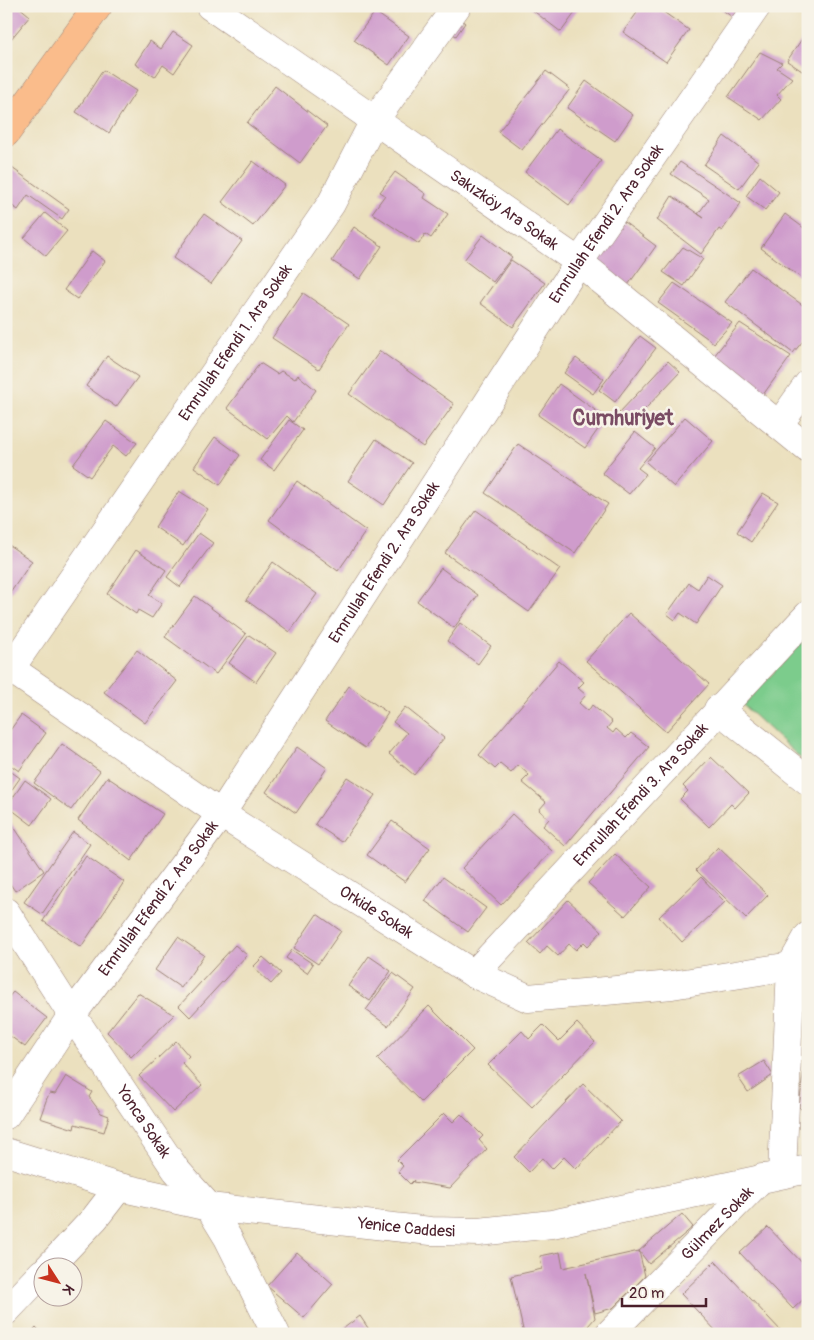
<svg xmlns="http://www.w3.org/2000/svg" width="814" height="1340" font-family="Pangolin,sans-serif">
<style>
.green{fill:#7ccc8c;stroke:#63765c}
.building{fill:#cf9ccc}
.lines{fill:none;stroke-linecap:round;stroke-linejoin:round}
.minor-casing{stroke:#9a8074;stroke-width:29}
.major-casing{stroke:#9a8074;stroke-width:29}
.minor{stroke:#fff;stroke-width:28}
.major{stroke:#fabc8b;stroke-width:28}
.labels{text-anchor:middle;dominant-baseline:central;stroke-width:5;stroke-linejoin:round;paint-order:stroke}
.street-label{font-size:16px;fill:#4a1f2b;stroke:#f7f3e8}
.district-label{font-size:21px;font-weight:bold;fill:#794b63;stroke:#f7f3e8}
</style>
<rect width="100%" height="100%" fill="#f7f3e8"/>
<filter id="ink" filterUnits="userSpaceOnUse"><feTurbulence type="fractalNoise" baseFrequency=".02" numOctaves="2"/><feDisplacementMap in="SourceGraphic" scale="10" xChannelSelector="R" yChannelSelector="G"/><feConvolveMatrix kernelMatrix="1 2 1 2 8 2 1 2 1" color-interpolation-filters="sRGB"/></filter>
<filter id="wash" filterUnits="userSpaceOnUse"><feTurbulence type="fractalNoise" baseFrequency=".0096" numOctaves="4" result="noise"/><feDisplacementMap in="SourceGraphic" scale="20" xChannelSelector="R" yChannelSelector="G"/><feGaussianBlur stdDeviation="1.12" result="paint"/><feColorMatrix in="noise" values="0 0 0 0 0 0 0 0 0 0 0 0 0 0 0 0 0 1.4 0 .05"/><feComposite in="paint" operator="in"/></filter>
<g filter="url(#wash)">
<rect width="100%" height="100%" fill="#ebe0be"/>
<!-- green -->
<polygon class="green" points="808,636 808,765 743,705"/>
<g id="blocks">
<!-- building -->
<g class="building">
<polygon points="6,6 18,6 30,16 6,45"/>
<polygon points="527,6 580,6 561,32"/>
<polygon points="642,6 655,6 689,30 666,62 623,32"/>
<polygon points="717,6 740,6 732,17"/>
<polygon points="375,12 409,36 389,65 354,40"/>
<polygon points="457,17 465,23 456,36 447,30"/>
<polygon points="808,30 808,75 787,61"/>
<polygon points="173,32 193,45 174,73 163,65 155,77 135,64 150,41 161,49"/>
<polygon points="760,52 782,63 777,68 792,78 777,95 781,99 762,120 728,97"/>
<polygon points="103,70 136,91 109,133 76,112"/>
<polygon points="546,71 570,89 522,150 498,132"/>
<polygon points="586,81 633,115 615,141 567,108"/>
<polygon points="275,86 327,126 300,163 247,123"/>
<polygon points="557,129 601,161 569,205 525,172"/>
<polygon points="724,136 759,162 739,189 704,165"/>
<polygon points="253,161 285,185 253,226 222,202"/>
<polygon points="680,162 741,203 722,231 719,229 701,254 657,220 672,196 704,218 698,214 709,199 671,174"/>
<polygon points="12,168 69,209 62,219 28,195 18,210 6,201 6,176"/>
<polygon points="395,172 426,194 424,198 448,214 431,238 425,234 419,244 372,213 385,195 380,192"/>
<polygon points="760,176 779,192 765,210 746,196"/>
<polygon points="45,213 67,231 46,256 24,238"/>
<polygon points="204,214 242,241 211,284 173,258"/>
<polygon points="785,214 808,231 808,283 761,248"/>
<polygon points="624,222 656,246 628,285 595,261"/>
<polygon points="354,227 382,246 360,279 332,261"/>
<polygon points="483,235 512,257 493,282 464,260"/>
<polygon points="683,247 703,259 684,286 663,272"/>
<polygon points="92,251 105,261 77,299 64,290"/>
<polygon points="511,260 545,283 513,327 480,303"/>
<polygon points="751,268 808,309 808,335 793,353 725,302"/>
<polygon points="674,283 732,323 714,343 658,303"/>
<polygon points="303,293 349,324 319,369 272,338"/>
<polygon points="740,323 791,356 760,399 710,361"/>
<polygon points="640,336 656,348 615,402 599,390"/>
<polygon points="380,351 454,404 423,447 349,394"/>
<polygon points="107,356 138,377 116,407 86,386"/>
<polygon points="576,358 604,379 593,394 564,373"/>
<polygon points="668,361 680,372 631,424 619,413"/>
<polygon points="260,363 277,374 281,371 295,379 298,375 316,390 293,422 287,416 268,439 227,408"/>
<polygon points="559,384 606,418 585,448 538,415"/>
<polygon points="685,417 713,441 674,487 646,462"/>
<polygon points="289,420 303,430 274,470 260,460"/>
<polygon points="106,421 137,443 126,456 113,446 90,477 73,465"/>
<polygon points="635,432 655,448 638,468 646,474 629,494 602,473"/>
<polygon points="215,437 240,455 220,485 194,467"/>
<polygon points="376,439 412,463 384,505 348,481"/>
<polygon points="518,444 608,504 575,553 485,493"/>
<polygon points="297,481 366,531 338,571 269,520"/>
<polygon points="179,491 208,509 183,546 155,527"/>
<polygon points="763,493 778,502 751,542 737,532"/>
<polygon points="476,510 560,569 529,612 445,553"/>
<polygon points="199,533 213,543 180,587 167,577"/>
<polygon points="6,543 32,561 6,599"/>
<polygon points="136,550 166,570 149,595 162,603 152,618 138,610 136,614 107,594"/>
<polygon points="273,562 317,594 290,632 246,600"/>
<polygon points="441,568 478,595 454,628 417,601"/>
<polygon points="707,575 722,585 696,624 680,613 675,620 667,614 689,583 698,589"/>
<polygon points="195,596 246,634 216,674 165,637"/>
<polygon points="629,613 709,684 666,732 586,661"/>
<polygon points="460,623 491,646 478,664 447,641"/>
<polygon points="249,635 276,653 256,682 229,663"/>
<polygon points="137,650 177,681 145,723 104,692"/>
<polygon points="559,661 584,682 578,688 586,695 579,703 588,711 592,705 612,722 607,728 613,733 616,729 626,738 631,733 649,747 565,846 543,826 549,819 539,810 546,802 522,782 529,775 518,765 511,773 500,764 495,769 479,755"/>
<polygon points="349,686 388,713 365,748 325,721"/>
<polygon points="405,707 444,738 414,775 389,754 407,733 393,722"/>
<polygon points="21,715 46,733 19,771 6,762 6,736"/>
<polygon points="62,744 100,771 71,810 34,783"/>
<polygon points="297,747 327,768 296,813 266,792"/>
<polygon points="711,757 749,793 735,808 731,804 709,827 680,799 688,791 683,786"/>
<polygon points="6,768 20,778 6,798"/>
<polygon points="107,777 163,814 131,861 78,820"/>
<polygon points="347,777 375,795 342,842 315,824"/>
<polygon points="25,780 51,799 32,825 7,806"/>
<polygon points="512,814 552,851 501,905 462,868"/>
<polygon points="10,821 44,871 15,891 6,878 6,824"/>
<polygon points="392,821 430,848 405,882 367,855"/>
<polygon points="73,832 90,844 42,914 24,902"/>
<polygon points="718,847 768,895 746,918 696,870"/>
<polygon points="615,854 651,887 625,916 588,883"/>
<polygon points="86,856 124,882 81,947 43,921"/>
<polygon points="443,877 486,908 468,932 425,901"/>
<polygon points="701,877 725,902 682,942 659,917"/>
<polygon points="568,900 602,931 588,946 584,942 576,950 569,944 558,956 547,946 540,954 528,943"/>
<polygon points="317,914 341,931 318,964 294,948"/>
<polygon points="178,937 204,955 181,988 155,970"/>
<polygon points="235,945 247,955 190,1017 179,1006"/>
<polygon points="292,950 313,964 307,973 286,958"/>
<polygon points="369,956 391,971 370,1001 348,986"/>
<polygon points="263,957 281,973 271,984 253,967"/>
<polygon points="393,973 415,989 388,1026 366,1010"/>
<polygon points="13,992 47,1018 25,1047 6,1033 6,1000"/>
<polygon points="138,993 174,1015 131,1057 107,1032"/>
<polygon points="429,1006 473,1050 421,1102 377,1059"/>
<polygon points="577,1023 595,1042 532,1107 488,1065 522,1031 529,1039 543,1025 559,1041"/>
<polygon points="176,1041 189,1056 182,1063 202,1085 173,1112 139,1076"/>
<polygon points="764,1061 773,1075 748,1092 738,1077"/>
<polygon points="808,1064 808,1108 804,1112 799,1107 804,1068"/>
<polygon points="66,1076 92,1092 89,1097 101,1113 109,1116 104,1132 75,1124 74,1129 40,1118 47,1098 50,1093 55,1094"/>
<polygon points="583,1084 621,1121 576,1169 564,1157 552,1169 542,1158 529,1172 514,1157"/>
<polygon points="444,1113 453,1122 461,1114 483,1136 479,1140 487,1149 450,1188 413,1182 414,1180 410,1184 398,1172 403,1166 397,1160"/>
<polygon points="682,1214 693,1227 649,1264 639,1251 645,1276 613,1308 595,1313 586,1273 595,1318 581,1334 524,1334 511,1276 542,1269 540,1256 560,1252 563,1268 639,1251"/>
<polygon points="768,1227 808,1269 808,1295 793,1309 740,1253"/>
<polygon points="297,1252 333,1284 304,1318 267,1286"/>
<polygon points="715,1261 783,1333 782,1334 719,1334 681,1294"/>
<polygon points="360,1316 372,1334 336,1334"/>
<polygon points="36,1327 42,1334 30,1334"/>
</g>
</g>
</g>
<g filter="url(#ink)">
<use href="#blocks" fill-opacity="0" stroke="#9a8074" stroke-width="1"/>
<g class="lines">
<defs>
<g id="minor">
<path id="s1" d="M210,6l369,256 229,187"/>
<polyline points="779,425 808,384"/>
<path id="s2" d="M11,669l210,145 253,160 54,24 144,-13 119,-19"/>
<path id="s3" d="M6,675l325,-471 43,-83 83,-115"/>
<polyline points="718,709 808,781"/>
<path id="s4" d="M6,912l66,103 104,155 33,37 19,31 48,96"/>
<path id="s5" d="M474,974l334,-359"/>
<path id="s6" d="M6,1115l66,-100 149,-201 358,-552 178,-256"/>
<path id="s7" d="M6,1152l113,35 90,20 222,24 48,1 73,-8 256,-55"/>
<polyline points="782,1174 791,966 808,936"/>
<polyline points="48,1268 95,1218 119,1187"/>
<polyline points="6,1311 42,1273"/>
<path id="s8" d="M609,1334l153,-156"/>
</g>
<polyline id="major" points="6,133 98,6"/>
</defs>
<!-- minor casing -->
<use href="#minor" class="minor-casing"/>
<!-- major casing -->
<use href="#major" class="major-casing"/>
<!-- minor -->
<use href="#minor" class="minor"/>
<!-- major -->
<use href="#major" class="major"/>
</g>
</g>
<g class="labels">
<!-- street labels -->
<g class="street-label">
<text stroke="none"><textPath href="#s1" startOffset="358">Sakızköy Ara Sokak</textPath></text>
<text stroke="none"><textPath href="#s6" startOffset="1075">Emrullah Efendi 2. Ara Sokak</textPath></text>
<text stroke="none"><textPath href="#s3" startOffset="404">Emrullah Efendi 1. Ara Sokak</textPath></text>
<text stroke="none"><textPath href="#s6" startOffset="670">Emrullah Efendi 2. Ara Sokak</textPath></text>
<text stroke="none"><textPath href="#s5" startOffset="245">Emrullah Efendi 3. Ara Sokak</textPath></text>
<text stroke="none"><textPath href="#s6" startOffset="265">Emrullah Efendi 2. Ara Sokak</textPath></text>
<text stroke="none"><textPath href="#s2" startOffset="439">Orkide Sokak</textPath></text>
<text stroke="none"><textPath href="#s4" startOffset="251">Yonca Sokak</textPath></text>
<text stroke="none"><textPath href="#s8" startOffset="155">Gülmez Sokak</textPath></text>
<text stroke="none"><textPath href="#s7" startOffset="409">Yenice Caddesi</textPath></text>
</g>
<!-- district labels -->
<g class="district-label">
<text x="623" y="418">Cumhuriyet</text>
</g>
</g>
<!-- margin -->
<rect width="814" height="1340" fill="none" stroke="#f7f3e8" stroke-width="25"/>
<!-- north arrow -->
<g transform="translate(58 1282) rotate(126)"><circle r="24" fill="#f7f3e8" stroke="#b29e9c"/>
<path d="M0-4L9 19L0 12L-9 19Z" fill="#c8321e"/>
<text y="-8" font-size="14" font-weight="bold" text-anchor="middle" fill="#4a1f2b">K</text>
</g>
<!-- scale -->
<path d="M622 1298v8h84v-8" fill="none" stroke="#4a1f2b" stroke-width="2.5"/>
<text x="629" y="1298" font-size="15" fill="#4a1f2b" stroke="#f7f3e8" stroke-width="4" paint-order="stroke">20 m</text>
</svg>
